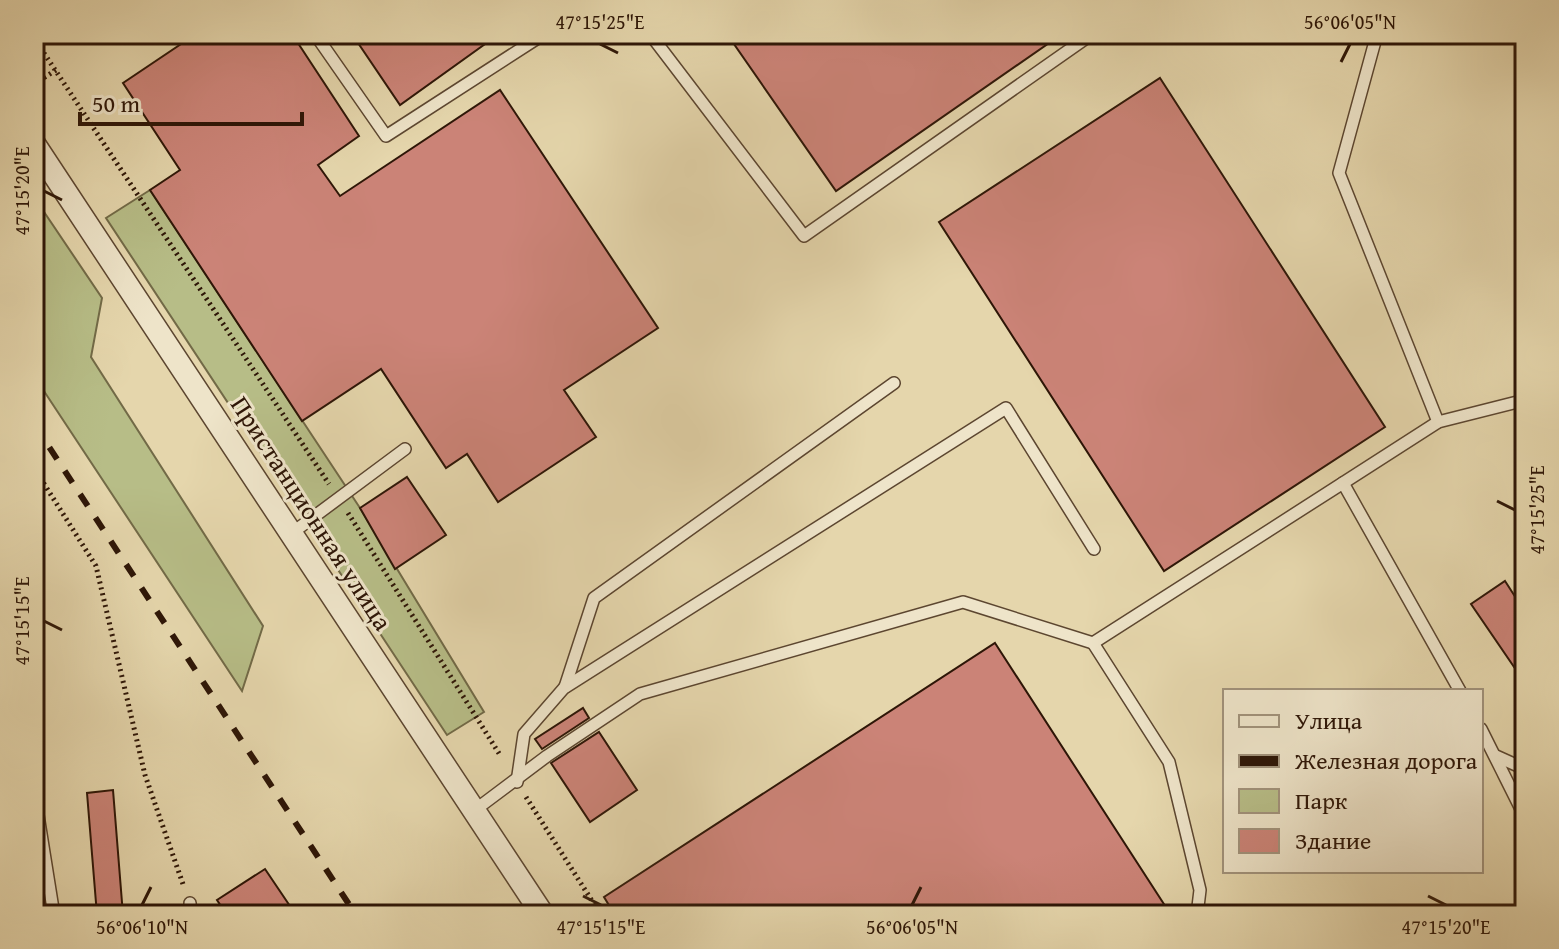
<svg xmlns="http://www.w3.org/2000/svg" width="1559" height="949" font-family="'Gentium Book Plus',serif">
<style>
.green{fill:#b7bd87;stroke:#726a47;stroke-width:2}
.building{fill:#cb8377;stroke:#2e1607;stroke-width:2}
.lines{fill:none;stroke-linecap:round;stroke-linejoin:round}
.lane-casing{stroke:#5c4630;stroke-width:14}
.street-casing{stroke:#5c4630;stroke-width:25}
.path{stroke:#2e1607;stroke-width:5;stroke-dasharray:2 4;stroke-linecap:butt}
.lane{stroke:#eee4c9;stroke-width:11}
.street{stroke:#eee4c9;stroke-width:22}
.rail{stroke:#2e1607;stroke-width:6;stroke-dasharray:14 14;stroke-linecap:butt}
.ticks{fill:none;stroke:#2e1607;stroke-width:3}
.labels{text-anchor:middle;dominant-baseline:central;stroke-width:6;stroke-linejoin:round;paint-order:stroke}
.street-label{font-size:26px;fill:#2e1607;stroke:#eee4c9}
.neatline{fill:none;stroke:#2e1607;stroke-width:3}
.ticks-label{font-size:20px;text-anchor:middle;fill:#2e1607}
</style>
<rect width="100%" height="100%" fill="#e5d6ac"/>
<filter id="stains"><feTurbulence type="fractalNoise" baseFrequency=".0025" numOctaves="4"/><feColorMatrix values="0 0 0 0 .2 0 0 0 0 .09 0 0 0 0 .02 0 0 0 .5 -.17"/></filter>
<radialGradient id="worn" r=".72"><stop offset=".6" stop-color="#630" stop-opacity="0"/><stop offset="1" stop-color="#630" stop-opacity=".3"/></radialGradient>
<!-- green -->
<g class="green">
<polygon points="150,190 360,508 484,712 447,735 106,218"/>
<polygon points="34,197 102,298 91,357 263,626 242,691 34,376"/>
</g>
<!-- building -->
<g class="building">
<polygon points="196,34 292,34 359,136 318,165 340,196 500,90 658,328 564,390 596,437 498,502 467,454 446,468 381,369 302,421 150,190 180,170 123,83"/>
<polygon points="352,34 499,34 400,105"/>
<polygon points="727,34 1062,34 836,191"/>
<polygon points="1160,78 1385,427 1164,571 939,222"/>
<polygon points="407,477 446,535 395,569 360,508"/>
<polygon points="1505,581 1525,612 1525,683 1471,604"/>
<polygon points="995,643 1171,915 615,915 604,897"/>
<polygon points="583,708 589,718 542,749 535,739"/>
<polygon points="599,732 637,790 590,822 551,763"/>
<polygon points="113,790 123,915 97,915 87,793"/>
<polygon points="265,869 296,915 227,915 217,900"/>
</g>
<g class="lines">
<defs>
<g id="lane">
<polyline points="315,34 386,136 544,34"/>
<polyline points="650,34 804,236 1092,34"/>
<polyline points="1377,34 1339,173 1438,422"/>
<polyline points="1343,483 1438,422 1525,400"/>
<polyline points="292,533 405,449"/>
<polyline points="1093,643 1169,762 1200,890 1197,915"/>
<polyline points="565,687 594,598 894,383"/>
<polyline points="1481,729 1525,817"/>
<polyline points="1496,756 1525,769"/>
<polyline points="517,782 524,734 564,688 1006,408 1094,549"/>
<polyline points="34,790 54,915"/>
<polyline points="475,810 547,756 640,694 963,602 1093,643 1343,483 1460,691"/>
<polyline points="190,903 191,915"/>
</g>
<polyline id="street" points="34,144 543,915"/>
</defs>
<!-- lane casing -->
<use href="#lane" class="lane-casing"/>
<!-- street casing -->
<use href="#street" class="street-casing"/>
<!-- path -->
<g class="path">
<polyline points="34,38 329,484"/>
<polyline points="34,84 56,70"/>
<polyline points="34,468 96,566 145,775 184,887"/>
<polyline points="348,513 500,755"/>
<polyline points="526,797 601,915"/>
</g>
<!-- lane -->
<use href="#lane" class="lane"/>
<!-- street -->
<use href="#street" class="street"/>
<!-- rail -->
<polyline class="rail" points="34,424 356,915"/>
</g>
<!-- ticks -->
<path class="ticks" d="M600,44l18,9M1341,62l9,-18M44,191l18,9M1497,501l18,9M44,621l18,9M583,896l18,9M1428,896l18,9M142,905l9,-18M912,905l9,-18"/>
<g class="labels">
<!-- street labels -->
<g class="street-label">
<text transform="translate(312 513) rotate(57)">Пристанционная улица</text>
</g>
</g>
<!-- margin -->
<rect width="1559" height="949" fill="none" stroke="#e5d6ac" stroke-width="88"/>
<!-- legend -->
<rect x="1223" y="689" width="260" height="184" fill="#eee4c9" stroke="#a1927b" stroke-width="2"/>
<rect x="1239" y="715" width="40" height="12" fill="#eee4c9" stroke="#a1927b" stroke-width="2"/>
<text x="1295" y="729" font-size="24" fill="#2e1607">Улица</text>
<rect x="1239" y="755" width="40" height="12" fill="#2e1607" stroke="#a1927b" stroke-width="2"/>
<text x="1295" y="769" font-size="24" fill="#2e1607">Железная дорога</text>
<rect x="1239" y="789" width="40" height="24" fill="#b7bd87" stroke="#a1927b" stroke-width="2"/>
<text x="1295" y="809" font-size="24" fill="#2e1607">Парк</text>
<rect x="1239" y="829" width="40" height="24" fill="#cb8377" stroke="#a1927b" stroke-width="2"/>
<text x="1295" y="849" font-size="24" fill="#2e1607">Здание</text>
<!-- scale -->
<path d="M80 112v12h222v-12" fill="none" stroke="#2e1607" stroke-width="4"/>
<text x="92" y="112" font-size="24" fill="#2e1607" stroke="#eee4c9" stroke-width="6" paint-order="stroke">50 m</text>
<rect x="44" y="44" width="1471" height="861" class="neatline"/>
<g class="ticks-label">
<text x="600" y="29">47°15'25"E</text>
<text x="1350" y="29">56°06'05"N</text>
<text transform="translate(22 191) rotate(-90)" y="7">47°15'20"E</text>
<text transform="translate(1537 510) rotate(-90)" y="7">47°15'25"E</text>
<text transform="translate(22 621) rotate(-90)" y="7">47°15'15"E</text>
<text x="142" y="934">56°06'10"N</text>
<text x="601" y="934">47°15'15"E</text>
<text x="912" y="934">56°06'05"N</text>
<text x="1446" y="934">47°15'20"E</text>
</g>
<rect width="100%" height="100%" filter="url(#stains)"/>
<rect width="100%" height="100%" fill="url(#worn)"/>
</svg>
